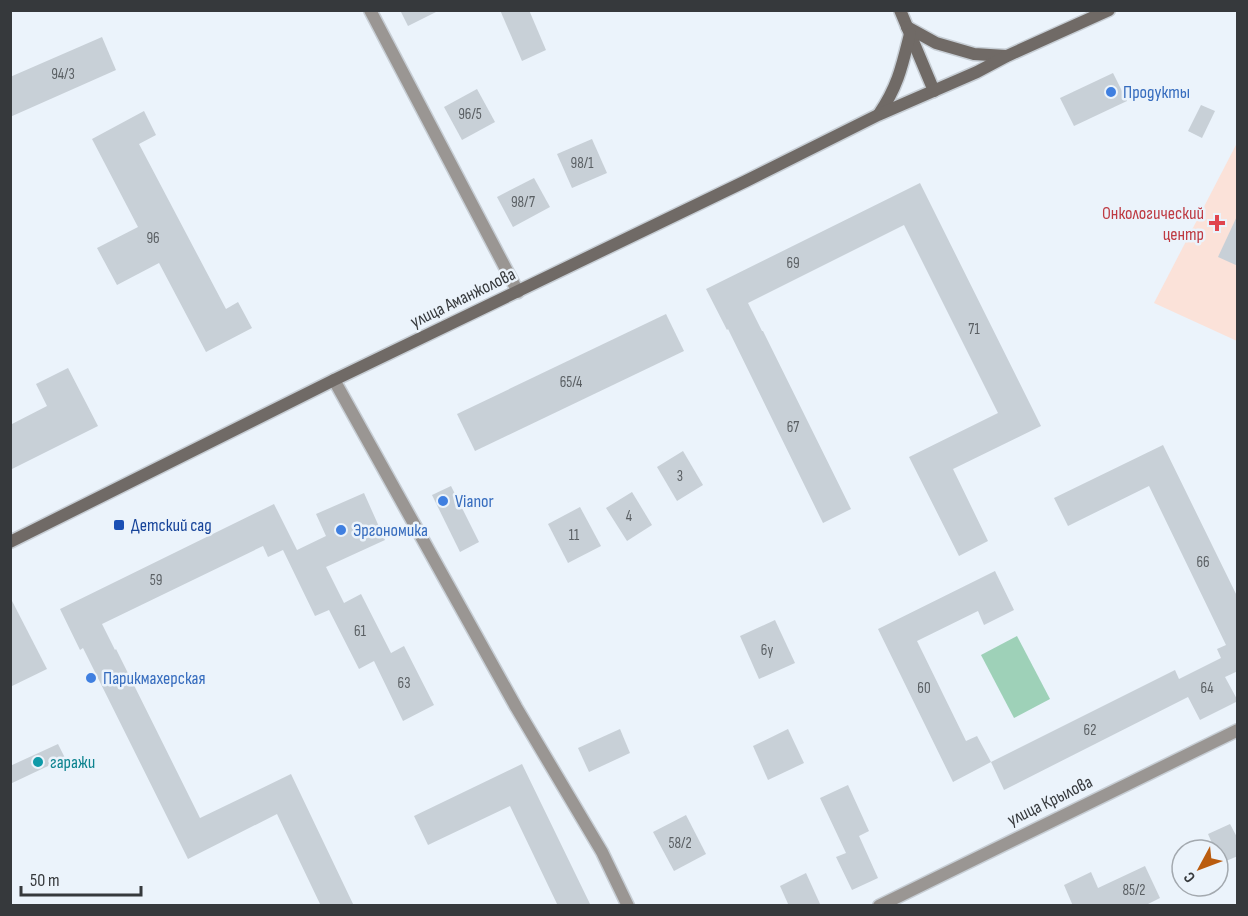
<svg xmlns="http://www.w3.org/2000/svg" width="1248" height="916" font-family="'Sofia Sans Condensed',sans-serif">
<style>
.medical{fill:#fbe2d9}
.green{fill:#9ed1b8}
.building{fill:#c8d0d7}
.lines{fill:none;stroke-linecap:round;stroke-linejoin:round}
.minor-casing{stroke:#c7ced5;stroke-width:15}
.secondary-casing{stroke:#c7ced5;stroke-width:15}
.minor{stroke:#9a9693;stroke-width:12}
.secondary{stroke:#706a66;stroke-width:12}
.shop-dot{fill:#3f7fe0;stroke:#ebf3fb;stroke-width:2}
.health-dot{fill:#e0444e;stroke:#ebf3fb;stroke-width:2}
.transit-dot{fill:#1a4fb4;stroke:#ebf3fb;stroke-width:2}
.culture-dot{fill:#0f9aa8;stroke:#ebf3fb;stroke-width:2}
.labels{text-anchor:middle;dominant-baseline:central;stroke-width:5;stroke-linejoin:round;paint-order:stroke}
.number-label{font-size:15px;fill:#5a5f63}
.shop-label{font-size:18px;fill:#366cbe;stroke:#ebf3fb;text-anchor:start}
.health-label{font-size:18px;fill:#be3a42;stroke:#ebf3fb;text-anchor:end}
.street-label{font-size:18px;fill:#36393c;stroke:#ebf3fb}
.transit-label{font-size:18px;fill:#164399;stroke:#ebf3fb;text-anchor:start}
.culture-label{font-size:18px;fill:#0d838f;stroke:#ebf3fb;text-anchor:start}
</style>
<rect width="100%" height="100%" fill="#ebf3fb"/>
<!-- medical -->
<polygon class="medical" points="1237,143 1237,341 1154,303"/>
<!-- green -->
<polygon class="green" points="1017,636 1050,699 1014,718 981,655"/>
<!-- building -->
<g class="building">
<polygon points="400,10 440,10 408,26"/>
<polygon points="500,10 529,10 546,50 522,61"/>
<polygon points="102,37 116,70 10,117 10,77"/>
<polygon points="1113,73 1127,101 1074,126 1060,98"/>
<polygon points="477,89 495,122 462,140 444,107"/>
<polygon points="1201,105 1215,111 1202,138 1188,131"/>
<polygon points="144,111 156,135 139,144 226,309 238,302 252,328 206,352 159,263 117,285 97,248 138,227 92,139"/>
<polygon points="592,139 607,173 572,188 557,154"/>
<polygon points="534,178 550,207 513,227 497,197"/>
<polygon points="920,183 1041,426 953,469 988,541 959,556 909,457 998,413 904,225 748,303 762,331 763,331 851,509 823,523 728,329 727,330 706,289"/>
<polygon points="1238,214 1238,266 1218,257"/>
<polygon points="666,314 684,351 475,451 457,414"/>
<polygon points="68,368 98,426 10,470 10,425 47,406 36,384"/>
<polygon points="1163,445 1238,598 1238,671 1225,677 1238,701 1200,720 1188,697 1004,790 991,762 1175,670 1179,679 1221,658 1217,649 1226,645 1149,486 1068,526 1054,498"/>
<polygon points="683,451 703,485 677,501 657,467"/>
<polygon points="451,486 479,542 460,552 432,495"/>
<polygon points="632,492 652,525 627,541 606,508"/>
<polygon points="364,493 385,540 326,567 344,603 361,594 391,653 404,646 434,705 403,721 374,661 359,669 329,610 315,616 283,550 268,557 263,546 102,624 115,650 116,649 200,818 291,774 354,906 321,906 277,814 188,859 83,648 80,650 60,609 274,504 297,550 326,536 316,514"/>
<polygon points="580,507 601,546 568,563 548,524"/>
<polygon points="995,571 1014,610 984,625 978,611 917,641 966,741 977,736 991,762 953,782 878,629"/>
<polygon points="10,597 47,669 10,687"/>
<polygon points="775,620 795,663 759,679 740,636"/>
<polygon points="620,729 630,753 589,772 578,748"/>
<polygon points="788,729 804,763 768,780 753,746"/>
<polygon points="58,744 65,758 10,784 10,766"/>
<polygon points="522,764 591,906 558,906 510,806 428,845 414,816"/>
<polygon points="848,785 869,831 859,836 878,878 852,890 836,857 846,853 820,798"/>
<polygon points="686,815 706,854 674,871 653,832"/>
<polygon points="1230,824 1238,839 1238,856 1221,863 1218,856 1218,850 1215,850 1208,834"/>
<polygon points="1145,866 1160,898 1144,906 1073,906 1064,885 1091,872 1098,888"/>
<polygon points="806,873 821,906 789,906 780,886"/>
</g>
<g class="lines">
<defs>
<g id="minor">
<polyline points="370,10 518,292"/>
<polyline points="334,380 516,707 602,852 628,906"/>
<polyline points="879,906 1238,730"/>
</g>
<g id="secondary">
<polyline points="900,10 934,91"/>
<polyline points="907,27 936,43 974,54 1006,56"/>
<path d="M879,114c19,-28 23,-48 31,-80"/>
<polyline points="10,542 334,380 746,181 878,115 977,72 1007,56 1109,10"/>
</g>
</defs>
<!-- minor casing -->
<use href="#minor" class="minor-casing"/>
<!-- secondary casing -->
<use href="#secondary" class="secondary-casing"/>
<!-- minor -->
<use href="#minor" class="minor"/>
<!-- secondary -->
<use href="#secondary" class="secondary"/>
</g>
<!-- markers -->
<g class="shop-dot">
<circle cx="1111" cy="92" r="6"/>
<circle cx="443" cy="501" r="6"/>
<circle cx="341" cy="530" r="6"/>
<circle cx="91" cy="678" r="6"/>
</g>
<path class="health-dot" d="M1214 214h6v6h6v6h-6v6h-6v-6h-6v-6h6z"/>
<rect class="transit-dot" x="113" y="519" width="12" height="12" rx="3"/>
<circle class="culture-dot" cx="38" cy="762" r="6"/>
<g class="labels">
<!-- number labels -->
<g class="number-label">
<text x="63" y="74">94/3</text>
<text x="470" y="114">96/5</text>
<text x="582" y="163">98/1</text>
<text x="523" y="202">98/7</text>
<text x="153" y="238">96</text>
<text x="793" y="263">69</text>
<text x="974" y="329">71</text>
<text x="571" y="382">65/4</text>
<text x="793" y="427">67</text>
<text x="680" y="476">3</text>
<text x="629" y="516">4</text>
<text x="574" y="535">11</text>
<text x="1203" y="562">66</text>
<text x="156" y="580">59</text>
<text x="360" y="631">61</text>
<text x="767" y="650">6у</text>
<text x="404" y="683">63</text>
<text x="924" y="688">60</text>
<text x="1207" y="688">64</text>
<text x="1090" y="730">62</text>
<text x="680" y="843">58/2</text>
<text x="1134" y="890">85/2</text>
</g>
<!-- shop labels -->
<g class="shop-label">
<text x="1123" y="92">Продукты</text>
<text x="455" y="501">Vianor</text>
<text x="353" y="530">Эргономика</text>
<text x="103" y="678">Парикмахерская</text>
</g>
<!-- health labels -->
<g class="health-label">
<text x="1204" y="213">Онкологический<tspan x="1204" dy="21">центр</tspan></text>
</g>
<!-- street labels -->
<g class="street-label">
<text transform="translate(463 298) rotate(-26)">улица Аманжолова</text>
<text transform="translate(1050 801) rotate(-26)">улица Крылова</text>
</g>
<!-- transit labels -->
<g class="transit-label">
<text x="131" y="525">Детский сад</text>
</g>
<!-- culture labels -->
<g class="culture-label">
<text x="50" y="762">гаражи</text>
</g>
</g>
<!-- border -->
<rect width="1248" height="916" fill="none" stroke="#36393c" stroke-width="24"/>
<!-- north arrow -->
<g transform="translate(1200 868) rotate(229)"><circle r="28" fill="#ebf3fb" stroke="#a3a9af" stroke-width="1.5"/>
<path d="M0-4.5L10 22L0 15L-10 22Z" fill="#ba5c0f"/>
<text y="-9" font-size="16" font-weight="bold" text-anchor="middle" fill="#36393c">С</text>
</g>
<!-- scale -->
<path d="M21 886v9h120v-9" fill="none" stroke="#36393c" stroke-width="3"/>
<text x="30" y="886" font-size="18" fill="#36393c" stroke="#ebf3fb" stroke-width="4.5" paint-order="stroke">50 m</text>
</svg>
